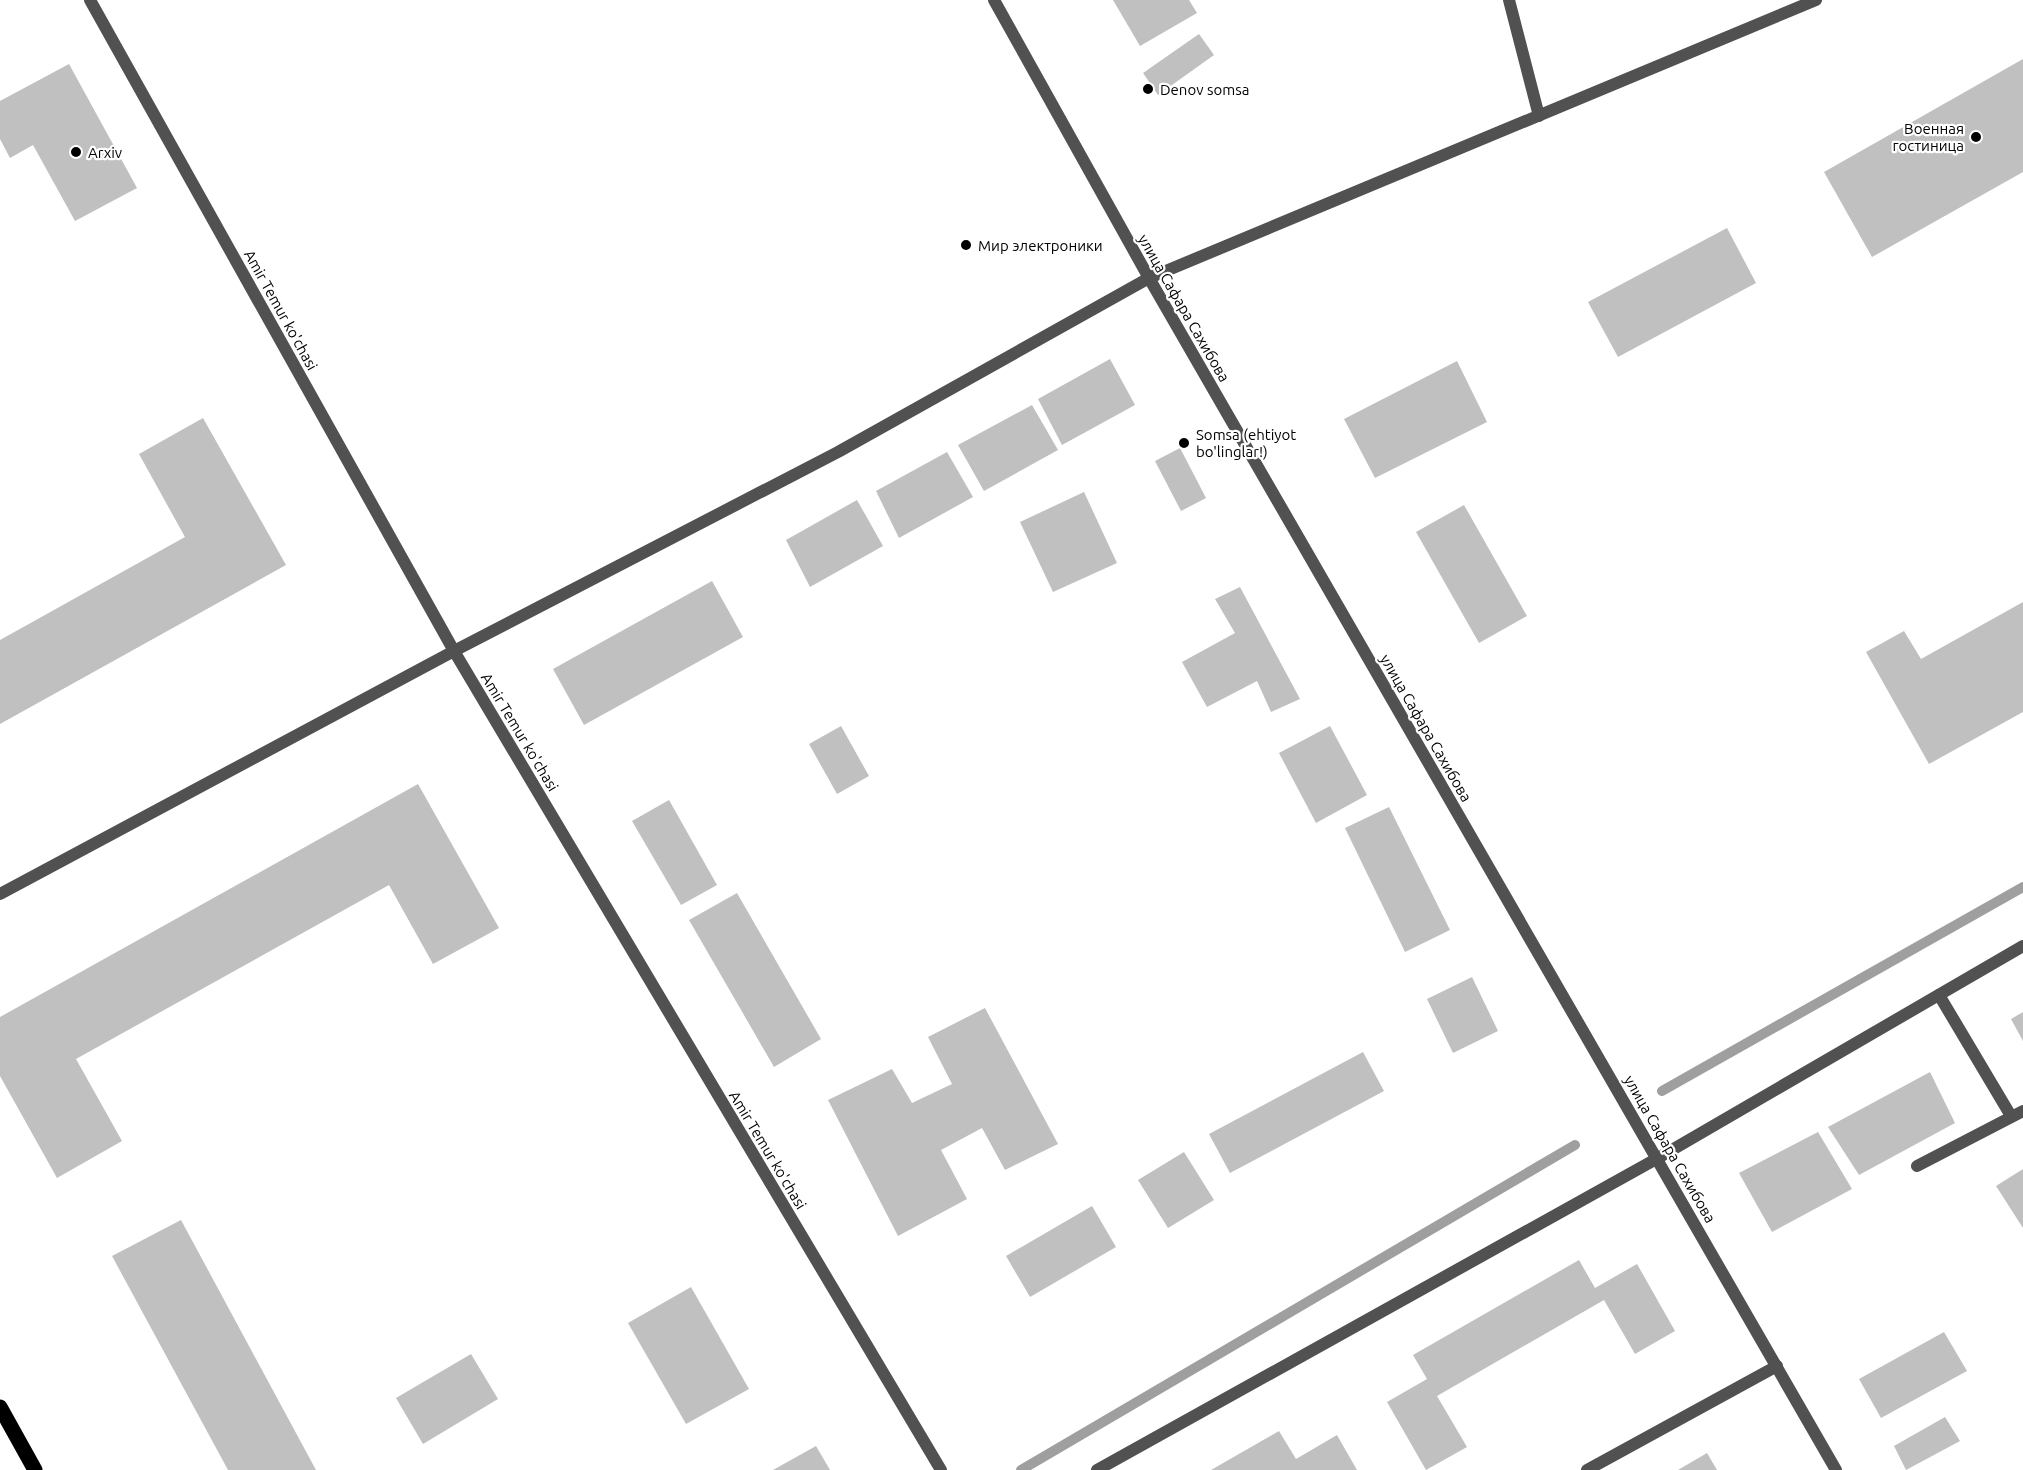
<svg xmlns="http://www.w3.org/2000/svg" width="2023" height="1470" font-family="Ubuntu,sans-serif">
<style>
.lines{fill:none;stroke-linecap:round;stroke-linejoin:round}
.stream{stroke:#9f9f9f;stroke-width:10}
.building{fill:#c0c0c0}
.service{stroke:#515151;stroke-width:12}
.minor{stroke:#515151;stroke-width:12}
.tertiary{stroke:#515151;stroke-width:12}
.primary{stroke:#000;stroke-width:15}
.poi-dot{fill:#000;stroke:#fff;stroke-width:2}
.labels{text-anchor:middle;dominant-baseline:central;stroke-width:4.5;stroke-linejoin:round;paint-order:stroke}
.poi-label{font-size:15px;fill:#000;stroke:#fff;text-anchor:start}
.street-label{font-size:15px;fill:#000;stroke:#fff}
</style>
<rect width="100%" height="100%" fill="#fff"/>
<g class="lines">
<!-- stream -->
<g class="stream">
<polyline points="1662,1091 2023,887"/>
<polyline points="1021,1470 1575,1145"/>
</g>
</g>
<!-- building -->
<g class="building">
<polygon points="1113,0 1189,0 1197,13 1140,46"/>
<polygon points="1199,34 1214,55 1158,95 1143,73"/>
<polygon points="2023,59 2023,172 1872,257 1824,172"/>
<polygon points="69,64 137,188 75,221 33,145 10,158 0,139 0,101"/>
<polygon points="1727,228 1756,283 1618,357 1588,302"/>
<polygon points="1110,359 1135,405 1062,445 1038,399"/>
<polygon points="1457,361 1487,422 1375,478 1344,419"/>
<polygon points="1032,405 1058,450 984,491 958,445"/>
<polygon points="203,418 286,565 0,724 0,640 185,537 139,454"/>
<polygon points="1180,448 1206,498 1181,511 1155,461"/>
<polygon points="947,452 973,497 899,538 876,491"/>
<polygon points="1084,492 1117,563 1053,592 1020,522"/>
<polygon points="857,500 883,546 810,587 786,540"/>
<polygon points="1464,505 1527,616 1479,643 1416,532"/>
<polygon points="712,581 743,637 584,725 553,669"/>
<polygon points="1240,587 1300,699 1271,712 1257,681 1207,707 1182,662 1235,633 1215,599"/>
<polygon points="2023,602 2023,712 1929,764 1866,652 1904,631 1921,659"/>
<polygon points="841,726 869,776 837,794 809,744"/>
<polygon points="1330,726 1367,795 1316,823 1279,753"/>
<polygon points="418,784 499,928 433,964 389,885 76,1059 122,1141 57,1178 0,1076 0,1017"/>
<polygon points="669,800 717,885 681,905 632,821"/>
<polygon points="1389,807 1450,930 1405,952 1345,828"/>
<polygon points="737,893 821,1039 774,1067 689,920"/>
<polygon points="1472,977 1498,1031 1453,1053 1427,999"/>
<polygon points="985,1008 1058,1144 1005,1170 982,1128 941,1150 967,1199 898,1236 828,1100 892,1069 912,1103 952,1084 928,1037"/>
<polygon points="2023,1012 2023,1041 2011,1019"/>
<polygon points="1363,1052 1384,1091 1230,1173 1209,1134"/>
<polygon points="1930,1072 1955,1123 1859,1175 1828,1127"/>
<polygon points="1818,1132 1852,1189 1772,1232 1739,1173"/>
<polygon points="1184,1152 1214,1200 1168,1228 1138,1180"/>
<polygon points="2023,1169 2023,1228 1996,1186"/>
<polygon points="1092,1206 1116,1247 1030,1297 1006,1256"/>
<polygon points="181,1220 316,1470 228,1470 112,1256"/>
<polygon points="1579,1260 1595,1288 1637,1264 1675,1331 1635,1354 1604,1300 1437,1396 1467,1447 1426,1470 1387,1402 1427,1379 1413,1355"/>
<polygon points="691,1287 749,1389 686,1424 628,1323"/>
<polygon points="1944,1332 1967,1371 1881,1418 1859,1379"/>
<polygon points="471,1354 498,1399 423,1444 396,1398"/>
<polygon points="1945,1417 1960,1441 1906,1470 1894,1446"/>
<polygon points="1279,1431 1296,1459 1337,1435 1357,1470 1211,1470"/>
<polygon points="816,1446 830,1470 773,1470"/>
<polygon points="1707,1453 1717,1470 1678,1470"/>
</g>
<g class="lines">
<!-- service -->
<g class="service">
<polyline points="1509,0 1539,116"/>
<polyline points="1939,995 2011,1116"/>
<polyline points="1917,1166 2023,1111"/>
</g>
<!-- minor -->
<g class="minor">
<polyline points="90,0 454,651 941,1470"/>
<polyline points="994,0 1149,278 1836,1470"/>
<polyline points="1097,1470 1658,1158 2023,946"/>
<polyline points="1587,1470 1777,1366"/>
</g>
<!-- tertiary -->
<polyline class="tertiary" points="0,894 454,651 838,452 1149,278 1816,0"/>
<!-- primary -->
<polyline class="primary" points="0,1407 35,1470"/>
</g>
<!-- markers -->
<g class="poi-dot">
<circle cx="1148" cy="89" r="6"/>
<circle cx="1976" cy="137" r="6"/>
<circle cx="76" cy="152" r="6"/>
<circle cx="966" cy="245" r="6"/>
<circle cx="1184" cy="443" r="6"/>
</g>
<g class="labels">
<!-- poi labels -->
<g class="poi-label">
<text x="1160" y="89">Denov somsa</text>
<text x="1964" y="128" text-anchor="end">Военная<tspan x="1964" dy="17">гостиница</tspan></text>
<text x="88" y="152">Arxiv</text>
<text x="978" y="245">Мир электроники</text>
<text x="1196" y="434">Somsa (ehtiyot<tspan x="1196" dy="17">bo'linglar!)</tspan></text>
</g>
<!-- street labels -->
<g class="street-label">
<text transform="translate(1184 308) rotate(60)">улица Сафара Сахибова</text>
<text transform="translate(281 310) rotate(61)">Amir Temur ko'chasi</text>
<text transform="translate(1426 728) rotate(60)">улица Сафара Сахибова</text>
<text transform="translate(520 732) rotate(59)">Amir Temur ko'chasi</text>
<text transform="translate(1670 1149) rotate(60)">улица Сафара Сахибова</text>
<text transform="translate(768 1150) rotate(59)">Amir Temur ko'chasi</text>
</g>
</g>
</svg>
